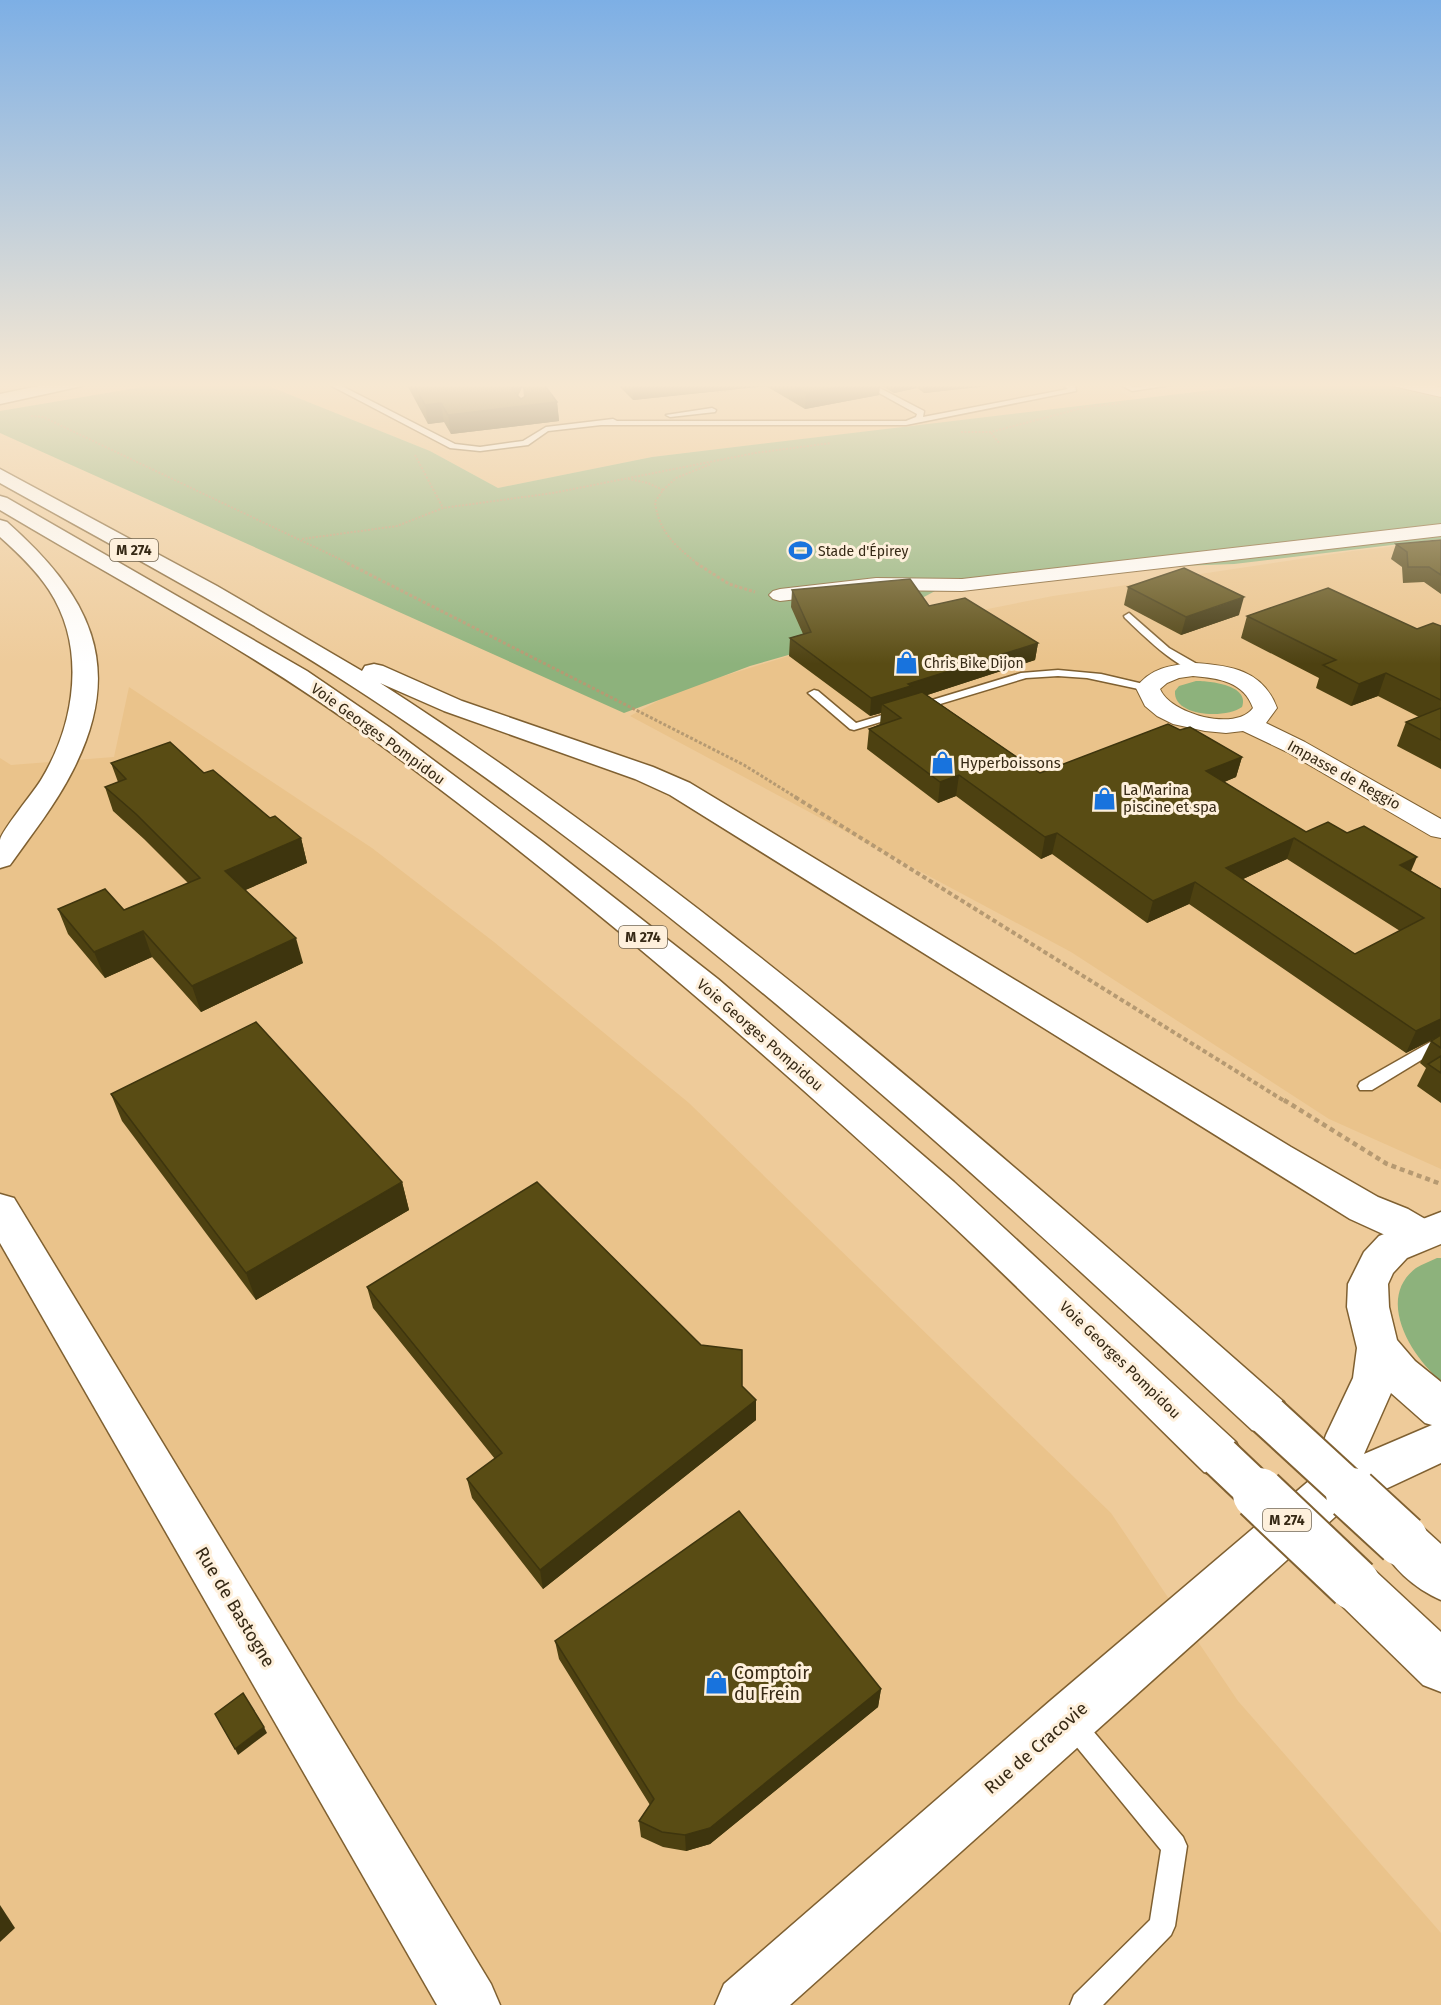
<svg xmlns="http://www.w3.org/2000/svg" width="1441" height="2005" font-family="'Fira Sans',sans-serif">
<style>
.built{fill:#eac38b}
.green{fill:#8db27c}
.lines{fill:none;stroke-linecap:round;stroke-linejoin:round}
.service-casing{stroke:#7f6031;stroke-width:3}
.minor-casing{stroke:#7f6031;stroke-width:2}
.tertiary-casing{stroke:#7f6031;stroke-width:3}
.primary-casing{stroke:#7f6031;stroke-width:3}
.trunk-casing{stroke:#7f6031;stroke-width:3}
.path-far3{stroke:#b69a72;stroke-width:2;stroke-dasharray:2 1.5;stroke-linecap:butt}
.path-far2{stroke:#b69a72;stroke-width:3;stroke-dasharray:3 2;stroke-linecap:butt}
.path-far1{stroke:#b69a72;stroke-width:4;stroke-dasharray:4.5 3;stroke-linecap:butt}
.path{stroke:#b69a72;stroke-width:4.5;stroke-dasharray:5 4;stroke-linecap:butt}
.service{fill:#fff;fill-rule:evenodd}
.minor{fill:#fff;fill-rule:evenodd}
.tertiary{fill:#fff;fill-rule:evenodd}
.primary{fill:#fff;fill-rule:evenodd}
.trunk{fill:#fff;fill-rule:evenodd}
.trunk-bridge-far1-casing{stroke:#7f6031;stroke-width:44;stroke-linecap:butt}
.trunk-bridge-casing{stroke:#7f6031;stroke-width:56;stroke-linecap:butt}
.trunk-bridge-far1{stroke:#fff;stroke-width:40}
.trunk-bridge{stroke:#fff;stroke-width:52}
.wall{fill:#4d4111;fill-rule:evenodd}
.shaded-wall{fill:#3e350e}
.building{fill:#594c14;stroke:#3e350e;stroke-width:1.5;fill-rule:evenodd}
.labels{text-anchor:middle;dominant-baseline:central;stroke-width:6;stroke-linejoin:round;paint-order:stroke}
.shield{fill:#fef0dc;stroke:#726551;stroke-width:1.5}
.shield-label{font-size:14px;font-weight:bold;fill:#362915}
.far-poi-label{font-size:14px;fill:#362915;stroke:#fef0dc;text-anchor:start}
.street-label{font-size:15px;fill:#362915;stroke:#fef0dc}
.poi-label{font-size:15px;fill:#362915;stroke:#fef0dc;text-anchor:start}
.near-street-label{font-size:18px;fill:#362915;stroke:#fef0dc}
.near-poi-label{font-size:18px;fill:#362915;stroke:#fef0dc;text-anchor:start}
</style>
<rect width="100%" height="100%" fill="#eecb9a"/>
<!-- built -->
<g class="built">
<polygon points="261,383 1106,383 1136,400 652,457 498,488 430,451"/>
<polygon points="1441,541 1441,1169 1329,1119 1071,952 630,716 676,691 856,635 1053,596 1353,551"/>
<polygon points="129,687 372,848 494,942 689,1103 1111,1513 1238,1701 1441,1933 1441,2005 0,2005 0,758 11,765 114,757"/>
</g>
<!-- green -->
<g class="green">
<polygon points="166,383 261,383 430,451 498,488 652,457 1271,383 1382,383 1441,396 1441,539 1234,564 1069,570 948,584 848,638 750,666 624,713 0,433 0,411"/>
<path d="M1196,681c14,0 54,4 46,26 -16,12 -69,10 -67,-16l4,-5z"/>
<path d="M1437,1258h4v123c-29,-24 -66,-82 -25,-113 6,-4 15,-7 21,-10z"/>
</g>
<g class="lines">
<defs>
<g id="service">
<polygon points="326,383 336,383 455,444 480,447 523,441 546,427 613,419 617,421 906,421 916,417 917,414 861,383 870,383 924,411 923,417 1068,389 1060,383 1069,383 1075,386 1076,391 906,425 601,425 548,431 528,445 480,451 450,448"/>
<polygon points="1117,383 1126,383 1133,387 1184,383 1132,391"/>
<polygon points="712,408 716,410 715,412 670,417 666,415"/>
<path d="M1129,613l40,35 35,20v4c-21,4 -64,-40 -79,-54l-1,-2z"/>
<polygon points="1058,670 1101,674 1152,686 1154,688 1148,691 1087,678 1058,676 1026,678 854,730 850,729 808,693 814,690 818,691 856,723 1021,673"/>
<polygon points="1441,1036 1441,1048 1372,1090 1360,1090 1358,1086 1360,1082"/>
<polygon points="1074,1714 1082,1718 1183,1837 1187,1846 1175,1926 1171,1935 1103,2005 1070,2005 1074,1995 1150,1920 1161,1850 1066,1734 1062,1726 1066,1718"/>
</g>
<g id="minor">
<polygon points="1391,383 1421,383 1441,387 1441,397 1393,386"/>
<polygon points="1441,524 1441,536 962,591 876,590 780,601 773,599 769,595 773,591 780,589 876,578 962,579"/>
<path d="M1193,663c37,2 70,7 84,45l-11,15 39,19 136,77v19l-10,-2 -144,-84 -44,-21 -17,2 -21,-2 -32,-7 -16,-8 -12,-10 -9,-18c14,-20 35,-23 57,-25zM1193,676c26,2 51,6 60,32 -17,24 -83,6 -93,-19l7,-6 12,-5z"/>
</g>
<polygon id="tertiary" points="53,383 84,383 82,386 0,404 0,394"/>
<g id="primary">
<polygon points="0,1194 14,1198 491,1984 500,2005 437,2005 0,1243"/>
<path d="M1441,1212v32l-34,14 -14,15 -5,11 1,23 8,33 18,21 26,21v81l-96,45 -555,497h-75l9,-21 326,-283 260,-221 16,-45 27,-57 4,-30 -10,-41 1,-23 16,-32 15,-16zM1391,1393l34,30 7,2 -68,29z"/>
</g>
<g id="trunk">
<path d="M0,469l217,117 145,85 3,-5 9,-2 9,2 79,35 191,66 37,16 601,364 87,50 30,12 24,14 6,11 -6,11 -14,5 -68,-31 -680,-424 -35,-16 -191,-68 -64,-28c322,207 617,467 904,719l6,14 -6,14 -16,6 -16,-6c-268,-249 -540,-499 -843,-706 -130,-90 -271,-164 -409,-241z"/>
<path d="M0,496l7,2 300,173 82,56 154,115 175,137 236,203 282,260 7,15 -7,15 -16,6 -16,-6c-93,-91 -183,-184 -278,-271 -178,-163 -361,-322 -555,-463 -117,-86 -247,-154 -371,-228z"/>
<path d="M0,520l7,2c81,72 120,142 66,248 -17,34 -41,64 -63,95l-10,3c0,-9 0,-19 0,-28 2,-10 33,-47 41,-60 34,-56 46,-132 8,-190 -13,-20 -31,-37 -49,-53z"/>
<path d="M1402,1517l17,7 22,20v56c-26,-11 -52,-34 -63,-60l7,-16z"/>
<polygon points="1354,1560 1371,1567 1441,1632 1441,1692 1423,1685 1337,1601 1330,1584 1337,1567"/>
</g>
</defs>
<!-- service casing -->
<use href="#service" class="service-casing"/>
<!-- minor casing -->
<use href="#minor" class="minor-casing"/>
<!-- tertiary casing -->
<use href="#tertiary" class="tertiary-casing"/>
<!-- primary casing -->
<use href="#primary" class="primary-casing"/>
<!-- trunk casing -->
<use href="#trunk" class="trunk-casing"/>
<!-- path-far3 -->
<g class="path-far3">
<polyline points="717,392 731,390 738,383"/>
<polyline points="1197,394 1286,383"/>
<polyline points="31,416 43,417 350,564"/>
<polyline points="961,432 991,432 1086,407 1121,403"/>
<polyline points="991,433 1000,444"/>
<polyline points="415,455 443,508"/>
<path d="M628,479l20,4 15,7 -8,12c4,30 20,44 43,62"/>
<polyline points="663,490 676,478 711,464"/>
<polyline points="302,539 397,526 443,508 553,493 755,453 831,443"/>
</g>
<!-- path-far2 -->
<g class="path-far2">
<polyline points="347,563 744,765 797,798"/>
<polyline points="696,563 729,584 755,592"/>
</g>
<!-- path-far1 -->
<polyline class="path-far1" points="795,797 1286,1102"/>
<!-- path -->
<polyline class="path" points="1284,1100 1387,1164 1441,1184"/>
<!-- service -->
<use href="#service" class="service"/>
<!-- minor -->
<use href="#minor" class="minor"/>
<!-- tertiary -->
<use href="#tertiary" class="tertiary"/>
<!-- primary -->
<use href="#primary" class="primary"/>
<!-- trunk -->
<use href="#trunk" class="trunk"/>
<defs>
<g id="trunk-bridge-far1">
<polyline points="1268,1416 1354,1495"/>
<polyline points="1220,1457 1260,1495"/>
</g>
<g id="trunk-bridge">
<polyline points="1259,1494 1354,1584"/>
<polyline points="1352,1494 1402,1540"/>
</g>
</defs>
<!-- trunk-bridge-far1 casing -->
<use href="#trunk-bridge-far1" class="trunk-bridge-far1-casing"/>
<!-- trunk-bridge casing -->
<use href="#trunk-bridge" class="trunk-bridge-casing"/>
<!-- trunk-bridge-far1 -->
<use href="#trunk-bridge-far1" class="trunk-bridge-far1"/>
<!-- trunk-bridge -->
<use href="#trunk-bridge" class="trunk-bridge"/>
</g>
<!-- wall -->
<g class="wall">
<polygon points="406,383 524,383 518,396 521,399 524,397 523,387 557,402 559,421 451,434 444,422 428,424"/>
<polygon points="616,383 989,383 988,386 924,393 917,388 894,393 880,385 879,395 805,409 766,386 633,400"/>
<polygon points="1441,540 1441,594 1424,582 1403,583 1402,567 1391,559 1396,544"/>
<polygon points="1128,587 1239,615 1181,635 1124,605"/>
<path d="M792,590l137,16 109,37 -3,17 -108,35 113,78 140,-43 62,27 -6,20 -12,5 82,50 105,39 30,18v214l-24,-17 9,-18 -6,-5 11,-22 3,-2 -28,14 -217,-149 -42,19 -95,-69 -11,5 -85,-63 -18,7 -71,-54 2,-20 11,-5 1,-11 -11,3 -81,-60 1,-18 13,-4 -12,-27zM1287,859l113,72 -45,23 -112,-75z"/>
<polygon points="1247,616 1417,629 1441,626 1441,769 1397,746 1406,722 1419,717 1378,696 1351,706 1316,688 1319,678 1241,638"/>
<polygon points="111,763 204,773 301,838 307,863 245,890 303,963 201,1012 152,957 105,978 68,934 58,909 124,910 188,883 144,839 113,811 105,787 118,782"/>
<polygon points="111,1094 402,1182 409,1210 256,1300 122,1121"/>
<polygon points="367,1287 742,1386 756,1400 756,1420 543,1589 472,1498 467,1479 495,1459 373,1308"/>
<polygon points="555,1641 881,1689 878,1707 710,1844 686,1851 663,1847 641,1837 639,1821 650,1805 559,1659"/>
</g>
<!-- shaded-wall -->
<g class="shaded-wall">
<polygon points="514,383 524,383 512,408 511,389"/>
<polygon points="632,383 766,383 766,386 633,400"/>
<polygon points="860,383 880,383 879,395 805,409 806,393"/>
<polygon points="894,383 918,383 917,388 894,393"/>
<polygon points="925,383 989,383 988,386 924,393"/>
<polygon points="557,402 559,421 451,434 448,415"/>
<polygon points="441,403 444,422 428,424 425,405"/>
<polygon points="1244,597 1239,615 1181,635 1186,617"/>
<polygon points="1038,643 1035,660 909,701 882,704 881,713 870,716 871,698 908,684"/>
<polygon points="1386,673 1378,696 1351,706 1359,684"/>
<polygon points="1242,757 1236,777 1201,792 1206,771"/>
<polygon points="959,775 956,796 938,803 940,782"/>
<polygon points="1057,833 1052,854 1041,859 1045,837"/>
<polygon points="301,838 307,863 232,896 225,871"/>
<polygon points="1294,838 1287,859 1219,890 1226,868"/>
<polygon points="1417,857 1408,878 1400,865"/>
<polygon points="1195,882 1189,904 1147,923 1153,901"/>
<polygon points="143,931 152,957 105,978 94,952"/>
<polygon points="296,938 303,963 201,1012 192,986"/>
<polygon points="1441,1019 1441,1035 1406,1053 1416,1031"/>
<polygon points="402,1182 409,1210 256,1300 246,1273"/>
<polygon points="756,1400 756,1420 543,1589 540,1570"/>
<polygon points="881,1689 878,1707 710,1844 686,1851 685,1835"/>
<polygon points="264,1727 267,1733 238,1755 235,1749"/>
<polygon points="0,1905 15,1928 0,1942"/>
</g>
<!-- building -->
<g class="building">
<polygon points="413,383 514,383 511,389 521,399 526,396 527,393 523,387 525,383 543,383 557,402 448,415 441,403 425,405"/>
<polygon points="789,383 860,383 806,393"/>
<polygon points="1441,540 1441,575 1429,567 1408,567 1407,552 1396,544"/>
<polygon points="1184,568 1244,597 1186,617 1128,587"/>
<polygon points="910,579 929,606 965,598 1038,643 908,684 911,686 871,698 790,638 811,632 792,590"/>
<polygon points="1328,588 1417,629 1433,623 1441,626 1441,700 1386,673 1359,684 1323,665 1336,660 1247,616"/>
<path d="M922,692l118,81 128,-49 12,6 10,-3 52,30 -36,14 100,61 22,-10 19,11 17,-7 53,31 -17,8 41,24v130l-25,12 -221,-149 -42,19 -96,-68 -12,4 -86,-62 -19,7 -71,-53 32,-11 -19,-14zM1294,838l130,80 -69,36 -129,-86z"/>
<polygon points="1441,708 1441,740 1406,722"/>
<polygon points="170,742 204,773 213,770 270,818 275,816 301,838 225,871 296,938 192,986 143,931 94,952 58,909 105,889 124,910 200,878 136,814 105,787 126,779 111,763"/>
<polygon points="256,1022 402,1182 246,1273 111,1094"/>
<polygon points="1441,1035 1441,1048 1431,1041"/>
<polygon points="1441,1056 1441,1073 1428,1064"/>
<polygon points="537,1182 701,1345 742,1350 742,1386 756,1400 540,1570 467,1479 502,1453 367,1287"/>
<polygon points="739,1511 881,1689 710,1828 685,1835 662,1832 639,1821 654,1799 555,1641"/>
<polygon points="243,1693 264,1727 235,1749 215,1714"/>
</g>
<!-- sky -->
<linearGradient id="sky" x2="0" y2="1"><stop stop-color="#7dafe5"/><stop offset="0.58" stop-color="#f7e8d2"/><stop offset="1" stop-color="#f7e8d2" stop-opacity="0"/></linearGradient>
<rect width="1441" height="664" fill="url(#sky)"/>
<!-- icons -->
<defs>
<symbol id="stadium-bare" viewBox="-9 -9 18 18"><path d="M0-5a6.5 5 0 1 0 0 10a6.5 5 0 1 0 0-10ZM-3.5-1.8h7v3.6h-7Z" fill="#1873dd" stroke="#fef0dc" stroke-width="2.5" paint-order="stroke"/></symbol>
<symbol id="shop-bare" viewBox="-9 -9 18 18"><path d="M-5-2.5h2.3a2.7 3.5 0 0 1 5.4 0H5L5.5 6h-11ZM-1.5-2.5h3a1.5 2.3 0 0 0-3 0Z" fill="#1873dd" stroke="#fef0dc" stroke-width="2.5" paint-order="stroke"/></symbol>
</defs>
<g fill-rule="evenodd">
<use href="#stadium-bare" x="784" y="534" width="33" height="33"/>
<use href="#shop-bare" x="890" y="646" width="33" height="33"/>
<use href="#shop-bare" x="926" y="746" width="33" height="33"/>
<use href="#shop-bare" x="1088" y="782" width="33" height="33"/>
<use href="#shop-bare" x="700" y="1666" width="33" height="33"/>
</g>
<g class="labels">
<!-- shield labels -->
<g class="shield">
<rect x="110" y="539" width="48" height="22" rx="4.5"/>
<rect x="619" y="926" width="48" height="22" rx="4.5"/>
<rect x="1263" y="1509" width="48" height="22" rx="4.5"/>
</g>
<g class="shield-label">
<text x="134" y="550">M 274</text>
<text x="643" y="937">M 274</text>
<text x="1287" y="1520">M 274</text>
</g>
<!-- far-poi labels -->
<g class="far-poi-label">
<text x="818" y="551">Stade d'Épirey</text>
<text x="924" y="663">Chris Bike Dijon</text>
</g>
<!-- street labels -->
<g class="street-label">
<text transform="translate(378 734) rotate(36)">Voie Georges Pompidou</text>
<text transform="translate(1344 775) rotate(29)">Impasse de Reggio</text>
<text transform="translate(760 1035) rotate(41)">Voie Georges Pompidou</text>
<text transform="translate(1120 1360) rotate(44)">Voie Georges Pompidou</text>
</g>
<!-- poi labels -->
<g class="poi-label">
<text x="960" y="763">Hyperboissons</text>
<text x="1123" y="790">La Marina<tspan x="1123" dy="17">piscine et spa</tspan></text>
</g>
<!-- near-street labels -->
<g class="near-street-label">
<text transform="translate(235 1607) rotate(59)">Rue de Bastogne</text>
<text transform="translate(1036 1748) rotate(-41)">Rue de Cracovie</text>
</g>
<!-- near-poi labels -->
<g class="near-poi-label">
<text x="734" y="1673">Comptoir<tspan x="734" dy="21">du Frein</tspan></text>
</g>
</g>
</svg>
